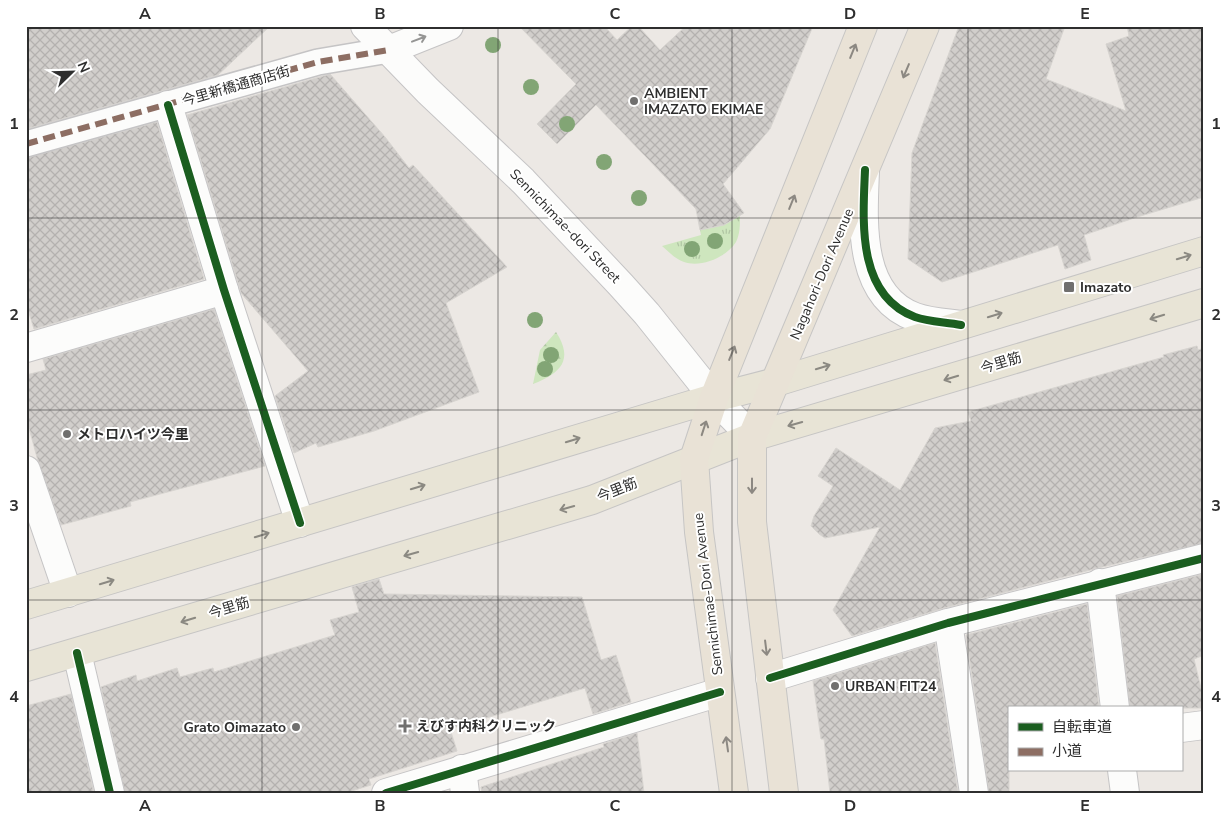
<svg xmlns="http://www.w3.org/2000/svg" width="1230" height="819" font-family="'Nunito Sans','Noto Sans JP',sans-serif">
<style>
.grass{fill:url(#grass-tufts)}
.forest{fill:url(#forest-firs)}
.building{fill:url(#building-cross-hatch);stroke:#d7d4d0}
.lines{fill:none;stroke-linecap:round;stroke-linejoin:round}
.pedestrian-casing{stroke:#c5c4c5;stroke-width:28}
.minor-casing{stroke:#c5c4c5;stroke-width:30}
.secondary-casing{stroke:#c5c4c5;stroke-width:30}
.primary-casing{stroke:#c6c5c4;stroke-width:30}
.trunk-casing{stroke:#c6c5c4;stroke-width:30}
.pedestrian{stroke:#fcfcfb;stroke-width:25}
.minor{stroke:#fcfcfb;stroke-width:28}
.secondary{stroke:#fcfcfb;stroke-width:28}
.primary{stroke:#e8e4d6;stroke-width:28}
.trunk{stroke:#e9e2d6;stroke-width:28}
.quiet{stroke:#8d6e63;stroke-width:6;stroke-dasharray:12 6;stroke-linecap:butt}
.cycleway-casing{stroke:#fff;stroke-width:11}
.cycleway{stroke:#1b5e20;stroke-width:8}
.tree{fill:#82a575}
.oneway{stroke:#959594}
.oneway2{stroke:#8c8882}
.oneway3{stroke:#8b8982}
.grid{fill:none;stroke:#2e2e2e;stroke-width:1;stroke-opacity:0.55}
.poi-dot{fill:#706f6e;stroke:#fff;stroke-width:2}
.labels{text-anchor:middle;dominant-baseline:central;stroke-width:4;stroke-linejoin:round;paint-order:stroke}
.street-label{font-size:14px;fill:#2e2e2e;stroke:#fff}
.poi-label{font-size:14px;font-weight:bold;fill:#2e2e2e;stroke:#fff;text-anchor:start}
.neatline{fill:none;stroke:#2e2e2e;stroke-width:2}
.grid-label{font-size:16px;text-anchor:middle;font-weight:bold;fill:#2e2e2e}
</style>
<defs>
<pattern id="grass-tufts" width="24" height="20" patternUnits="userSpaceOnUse" patternTransform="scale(1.25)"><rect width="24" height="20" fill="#cee6be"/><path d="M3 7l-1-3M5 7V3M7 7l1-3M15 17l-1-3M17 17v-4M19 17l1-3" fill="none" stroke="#b1c6a4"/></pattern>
<pattern id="forest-firs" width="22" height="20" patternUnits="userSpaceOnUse" patternTransform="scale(1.25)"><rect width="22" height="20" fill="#cee6be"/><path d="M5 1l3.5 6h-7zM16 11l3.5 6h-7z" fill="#b1c6a4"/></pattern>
<pattern id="building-cross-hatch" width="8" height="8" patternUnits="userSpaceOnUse" patternTransform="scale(1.25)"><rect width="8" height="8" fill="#d1cecb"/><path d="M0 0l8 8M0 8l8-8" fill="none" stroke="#b4b1af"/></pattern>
</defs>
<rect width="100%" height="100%" fill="#ece8e4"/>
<!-- grass -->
<path class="grass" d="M740,216c0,9 0,18 -4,26 -9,15 -35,26 -52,20 -9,-3 -15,-10 -22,-16l39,-11 -1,-5 24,-5z"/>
<!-- forest -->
<path class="forest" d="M556,332c18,28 5,41 -23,52l7,-34z"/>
<!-- building -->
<g class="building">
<polygon points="26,26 270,26 218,75 26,129"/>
<polygon points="519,26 604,26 617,40 632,26 638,26 660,50 686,26 813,26 770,129 723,184 744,213 724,225 700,230 696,209 596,105 557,144 537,124 576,84"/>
<polygon points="959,26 1065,26 1046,79 1126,111 1106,44 1129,36 1127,26 1204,26 1204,197 1137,217 1084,235 1091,260 1065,269 1058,245 942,282 908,259 912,153"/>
<polygon points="330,74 385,137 409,168 413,165 507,267 446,303 479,392 374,431 318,447 316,443 294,453 275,396 308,371 241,293 187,115"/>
<polygon points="157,122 204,279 34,329 26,303 26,158"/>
<polygon points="214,309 265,466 130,502 131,506 61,525 38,461 26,417 26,375 46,370 43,359"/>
<polygon points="1197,346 1198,350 1204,348 1204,543 1098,568 944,608 852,636 833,610 880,527 825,538 819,534 811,526 814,516 833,486 818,476 836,448 900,490 935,428 971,421 968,412 1164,357 1163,355"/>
<polygon points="1204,574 1204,655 1194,659 1204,701 1204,708 1130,708 1117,596"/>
<polygon points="379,579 384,594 582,597 601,660 616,655 631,702 593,714 585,688 450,729 457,751 369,779 371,785 345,793 125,793 101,687 136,675 137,681 177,668 180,677 213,668 214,672 335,635 330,620 359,612 352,587"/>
<polygon points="1087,604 1099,708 1009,708 1009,793 989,793 966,635"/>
<polygon points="935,643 958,793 830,793 824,739 821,739 813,681"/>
<polygon points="71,694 94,793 26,793 26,706"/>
<polygon points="637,733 644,793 482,793 481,787 604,747 603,744"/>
</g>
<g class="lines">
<defs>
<polyline id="pedestrian" points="26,144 318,62 389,50"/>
<g id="minor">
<polyline points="389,50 449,26"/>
<polyline points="168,105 224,290 300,523"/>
<path d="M865,171c-2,50 -8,125 50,146 14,5 31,6 46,8"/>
<polyline points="26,348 224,290"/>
<polyline points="26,470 68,593"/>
<polyline points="1100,583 1115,708"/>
<polyline points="948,623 974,793"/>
<polyline points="77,653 110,793"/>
<polyline points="770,678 948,623 1204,558"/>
<polyline points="1181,728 1204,725"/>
<polyline points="462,769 465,793"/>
<polyline points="1122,770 1125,793"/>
<polyline points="386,793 720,692"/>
</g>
<polyline id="secondary" points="365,26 428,91 523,181 621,285 647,314 714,398 752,437"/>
<g id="primary">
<polyline points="26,605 714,398 776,382 1204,251"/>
<polyline points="26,667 592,500 752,437 1204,303"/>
</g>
<g id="trunk">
<polyline points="734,793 699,532 694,459 714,398 863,26"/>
<polyline points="784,793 752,522 752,437 925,26"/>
</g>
</defs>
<!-- pedestrian casing -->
<use href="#pedestrian" class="pedestrian-casing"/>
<!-- minor casing -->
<use href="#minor" class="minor-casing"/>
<!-- secondary casing -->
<use href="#secondary" class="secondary-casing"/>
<!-- primary casing -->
<use href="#primary" class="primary-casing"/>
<!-- trunk casing -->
<use href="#trunk" class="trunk-casing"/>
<!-- pedestrian -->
<use href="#pedestrian" class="pedestrian"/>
<!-- minor -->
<use href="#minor" class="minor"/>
<!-- secondary -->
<use href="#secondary" class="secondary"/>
<!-- primary -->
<use href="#primary" class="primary"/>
<!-- trunk -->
<use href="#trunk" class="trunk"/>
<!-- quiet -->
<polyline class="quiet" points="26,144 318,62 389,50"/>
<defs>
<g id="cycleway">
<polyline points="168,105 224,290 300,523"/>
<path d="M865,170c-2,50 -9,125 50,147 14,5 31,5 46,8"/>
<polyline points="77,653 110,793"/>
<polyline points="770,678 948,623 1204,558"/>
<polyline points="386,793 720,692"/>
</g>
</defs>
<!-- cycleway casing -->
<use href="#cycleway" class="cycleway-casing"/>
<!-- cycleway -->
<use href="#cycleway" class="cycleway"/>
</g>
<!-- trees -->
<g class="tree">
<circle cx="493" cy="45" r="8"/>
<circle cx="531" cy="87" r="8"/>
<circle cx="567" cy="124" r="8"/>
<circle cx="604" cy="162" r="8"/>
<circle cx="639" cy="198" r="8"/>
<circle cx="715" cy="241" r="8"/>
<circle cx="692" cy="249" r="8"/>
<circle cx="535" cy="320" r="8"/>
<circle cx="551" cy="355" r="8"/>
<circle cx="545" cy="369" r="8"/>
</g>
<!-- one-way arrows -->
<defs><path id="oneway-shaft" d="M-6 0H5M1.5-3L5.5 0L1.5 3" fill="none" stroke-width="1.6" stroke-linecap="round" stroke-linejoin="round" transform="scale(1.25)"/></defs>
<use class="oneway" href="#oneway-shaft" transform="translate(419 39) rotate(-21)"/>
<g class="oneway2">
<use href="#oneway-shaft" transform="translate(853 51) rotate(-68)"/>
<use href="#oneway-shaft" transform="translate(906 71) rotate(113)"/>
<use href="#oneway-shaft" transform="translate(792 202) rotate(-68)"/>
<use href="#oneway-shaft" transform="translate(732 353) rotate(-68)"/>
<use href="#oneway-shaft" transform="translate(704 428) rotate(-72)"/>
<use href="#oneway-shaft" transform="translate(752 486) rotate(90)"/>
<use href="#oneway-shaft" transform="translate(766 648) rotate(83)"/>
<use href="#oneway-shaft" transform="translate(727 744) rotate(-98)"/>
</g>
<g class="oneway3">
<use href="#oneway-shaft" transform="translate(1184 257) rotate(-17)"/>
<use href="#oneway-shaft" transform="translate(995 315) rotate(-17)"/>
<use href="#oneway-shaft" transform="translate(1157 317) rotate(163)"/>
<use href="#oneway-shaft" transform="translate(823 367) rotate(-17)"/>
<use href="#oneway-shaft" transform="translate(951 378) rotate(163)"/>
<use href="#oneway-shaft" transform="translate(795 424) rotate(164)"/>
<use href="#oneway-shaft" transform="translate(573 440) rotate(-17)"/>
<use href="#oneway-shaft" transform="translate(418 487) rotate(-17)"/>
<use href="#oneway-shaft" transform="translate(567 508) rotate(164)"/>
<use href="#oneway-shaft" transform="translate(262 535) rotate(-17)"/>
<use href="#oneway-shaft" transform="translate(411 554) rotate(164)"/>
<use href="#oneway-shaft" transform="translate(107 582) rotate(-17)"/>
<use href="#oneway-shaft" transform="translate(188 620) rotate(163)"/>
</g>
<!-- grid -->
<path class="grid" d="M262,26v767M498,26v767M732,26v767M968,26v767M26,218h1178M26,410h1178M26,600h1178"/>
<!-- markers -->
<g class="poi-dot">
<circle cx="634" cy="101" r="5"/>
<rect x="1063" y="281" width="12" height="12" rx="2.5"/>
<circle cx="67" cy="434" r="5"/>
<circle cx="835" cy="686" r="5"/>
<path d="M402.5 718.5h5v5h5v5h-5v5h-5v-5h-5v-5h5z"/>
<circle cx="296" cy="727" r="5"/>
</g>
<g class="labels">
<!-- street labels -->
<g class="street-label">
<text transform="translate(236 86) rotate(-16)">今里新橋通商店街</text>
<text transform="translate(565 226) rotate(46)">Sennichimae-dori Street</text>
<text transform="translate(822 274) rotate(-67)">Nagahori-Dori Avenue</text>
<text transform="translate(1001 363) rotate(-17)">今里筋</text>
<text transform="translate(617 490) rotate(-22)">今里筋</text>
<text transform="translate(708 594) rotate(-97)">Sennichimae-Dori Avenue</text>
<text transform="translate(229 608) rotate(-17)">今里筋</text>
</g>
<!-- poi labels -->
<g class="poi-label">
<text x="644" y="93">AMBIENT<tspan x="644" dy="16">IMAZATO EKIMAE</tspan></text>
<text x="1080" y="287">Imazato</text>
<text x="77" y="434">メトロハイツ今里</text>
<text x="845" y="686">URBAN FIT24</text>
<text x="416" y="726">えびす内科クリニック</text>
<text x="286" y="727" text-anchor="end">Grato Oimazato</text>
</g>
</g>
<!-- border -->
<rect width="1230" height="819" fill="none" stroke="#ffffff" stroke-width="55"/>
<!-- legend -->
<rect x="1008" y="706" width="175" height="65" fill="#ffffff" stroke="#ababab"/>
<rect x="1018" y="723" width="25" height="8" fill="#1b5e20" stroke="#ababab"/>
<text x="1052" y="732" font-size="15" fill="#2e2e2e">自転車道</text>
<rect x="1018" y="748" width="25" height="8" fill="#8d6e63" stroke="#ababab"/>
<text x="1052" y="756" font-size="15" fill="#2e2e2e">小道</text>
<!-- north arrow -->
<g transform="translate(72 72) rotate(67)" stroke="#ffffff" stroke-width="4" paint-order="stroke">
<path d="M0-4L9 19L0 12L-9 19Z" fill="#2e2e2e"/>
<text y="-8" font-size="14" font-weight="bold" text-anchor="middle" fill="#2e2e2e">N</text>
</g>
<rect x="28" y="28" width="1174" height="764" class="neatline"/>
<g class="grid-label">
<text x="145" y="19">A</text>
<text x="380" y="19">B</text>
<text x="615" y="19">C</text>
<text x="850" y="19">D</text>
<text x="1085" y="19">E</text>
<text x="14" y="129">1</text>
<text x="1216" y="129">1</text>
<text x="14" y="320">2</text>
<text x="1216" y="320">2</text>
<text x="14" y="511">3</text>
<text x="1216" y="511">3</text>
<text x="14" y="702">4</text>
<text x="1216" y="702">4</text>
<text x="145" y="811">A</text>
<text x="380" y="811">B</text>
<text x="615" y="811">C</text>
<text x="850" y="811">D</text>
<text x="1085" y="811">E</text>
</g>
</svg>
